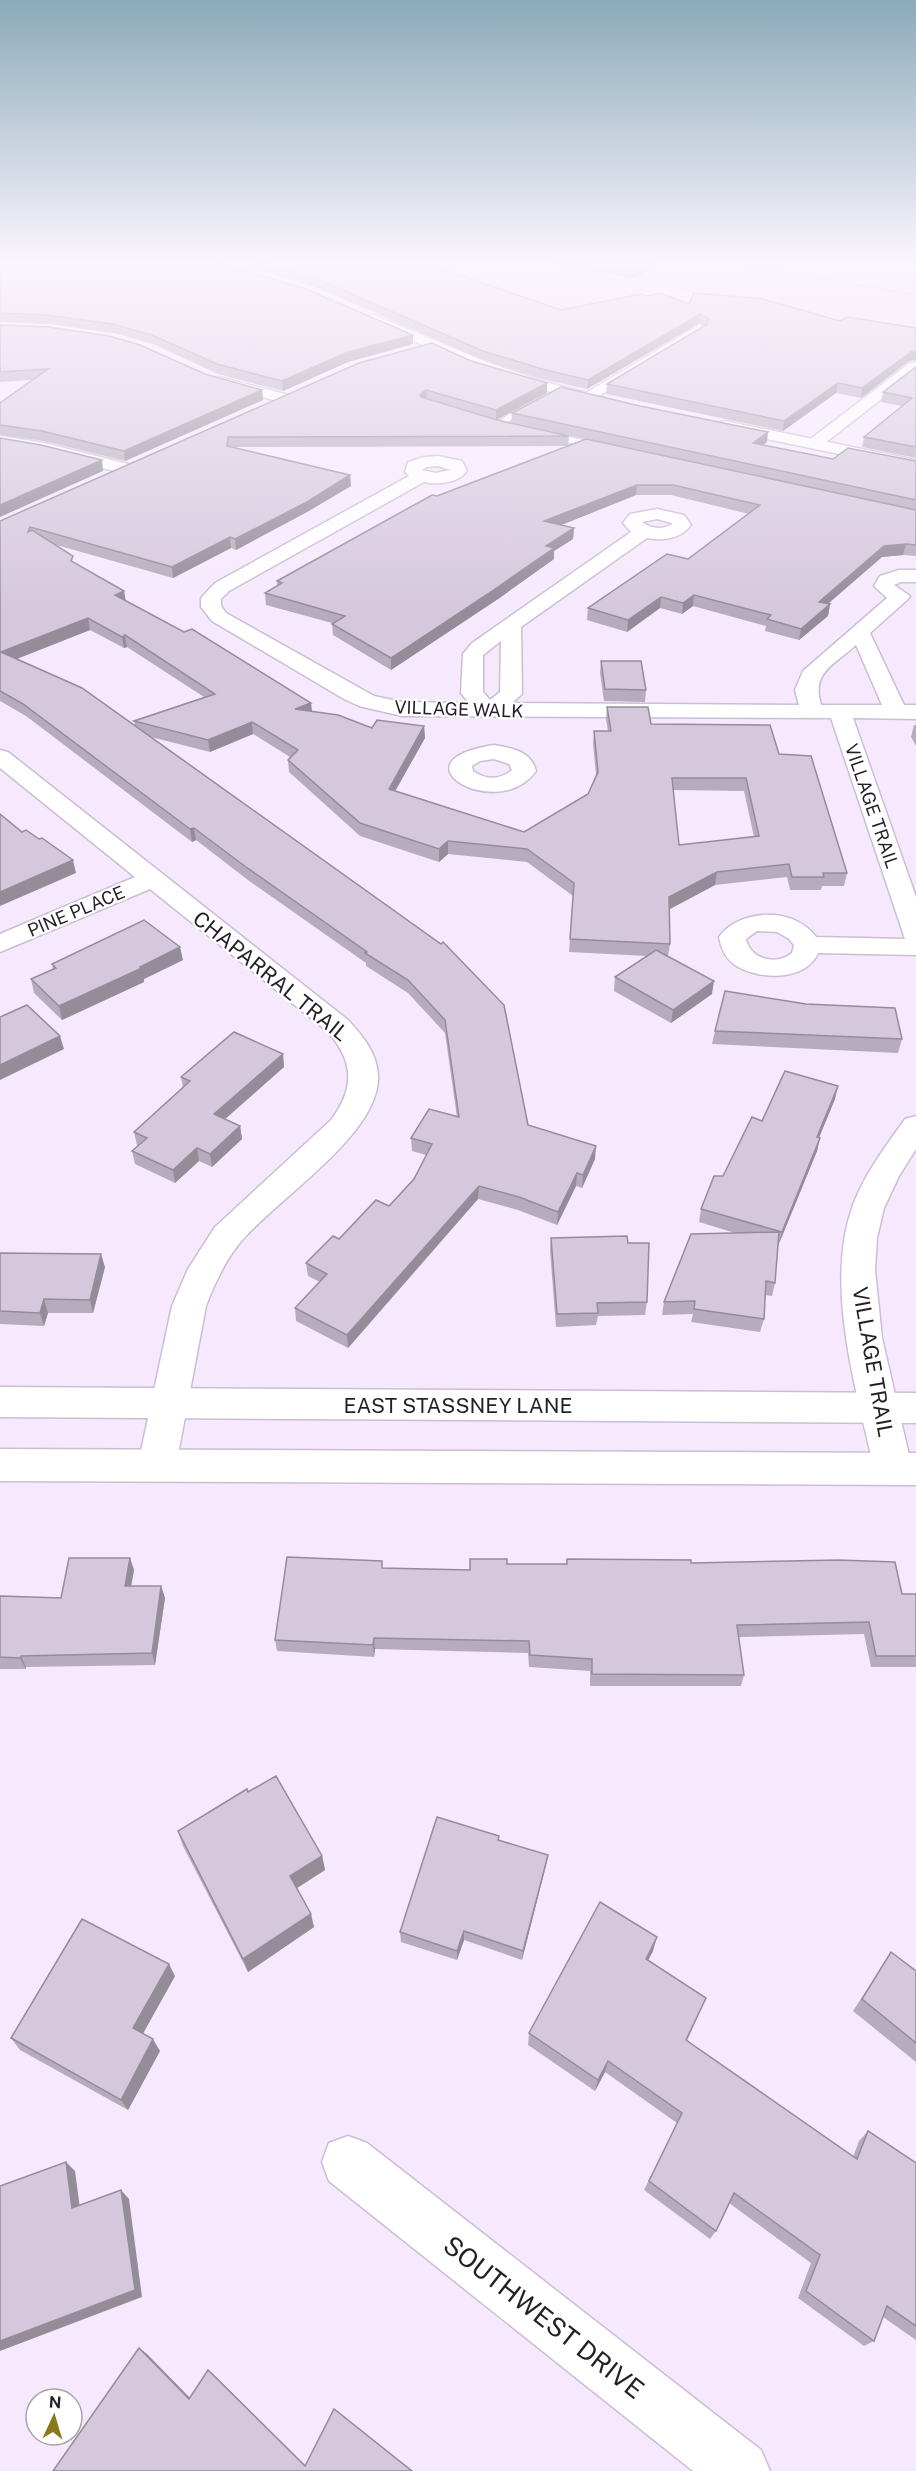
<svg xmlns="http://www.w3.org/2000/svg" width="916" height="2471" font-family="'Public Sans',sans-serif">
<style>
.built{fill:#eddcf6}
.water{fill:#a19a75;stroke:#7c755d;stroke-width:1.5}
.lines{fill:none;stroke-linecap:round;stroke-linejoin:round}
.lane-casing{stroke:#cbbed2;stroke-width:3}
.street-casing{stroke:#cbbed2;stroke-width:3}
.secondary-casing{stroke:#cbbed2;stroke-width:3}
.path{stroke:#a097a5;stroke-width:1.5;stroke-dasharray:2 2;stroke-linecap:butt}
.lane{fill:#fff;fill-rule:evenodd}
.street{fill:#fff;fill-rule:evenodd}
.secondary{fill:#fff;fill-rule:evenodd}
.wall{fill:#b7acbd;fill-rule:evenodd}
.shaded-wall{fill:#958c9a}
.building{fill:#d5c8dc;stroke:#958c9a;stroke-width:1.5;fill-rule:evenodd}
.labels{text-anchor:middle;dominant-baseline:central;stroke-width:4.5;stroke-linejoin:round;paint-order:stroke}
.far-street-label{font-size:18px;fill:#241f26;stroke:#fff}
.street-label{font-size:21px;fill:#241f26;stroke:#fff}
.near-street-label{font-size:26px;fill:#241f26;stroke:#fff}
</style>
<rect width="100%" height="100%" fill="#f6e9fd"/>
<!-- built -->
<polygon class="built" points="401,262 916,262 916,330 653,286 581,322"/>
<!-- water -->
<polygon class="water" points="555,262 641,262 658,264 635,277 553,263"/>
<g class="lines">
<defs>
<g id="lane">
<polygon points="530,401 537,403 500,427 493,425"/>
<polygon points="546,432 601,444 605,447 601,450 543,437 543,433"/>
</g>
<g id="street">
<polygon points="699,325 704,326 706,329 704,332 592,400 582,400 579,397"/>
<polygon points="916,362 916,372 820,447 808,447 806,444 808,441 910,363"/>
<polygon points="219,377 289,395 292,398 284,403 214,384 212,381"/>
<polygon points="0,436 44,443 132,465 134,469 126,474 43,453 0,446"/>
<path d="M438,456l24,5 5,10c-9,12 -28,14 -43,11l-195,109 -8,8v7l5,7 148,83 28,6 67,1 -8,-10 2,-39 9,-11 159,-111 -8,-9 7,-9 27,-5 27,6 7,10c-10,14 -28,16 -44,13l-126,89 1,67 -10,9 287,2 -4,-15 8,-19 84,-73 -13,-12 6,-10 19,-6h17v12h-15l-7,3 16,11 -3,4 -37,33 34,72h12v14l-63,-1 63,179v58l-98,-2c-12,29 -61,27 -83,12 -10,-7 -14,-17 -16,-28 20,-29 76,-30 97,0l89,2 -74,-221 -429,-2 -43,-10 -15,-7 -132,-78 -11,-14v-9l14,-15 194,-107 -4,-4 3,-10 16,-5zM438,466l12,4 -14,3 -14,-3 5,-3zM657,519l15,4v1c-10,6 -20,5 -30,-2zM501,641l-1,51 -10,8 -7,-8v-37zM856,645l26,60h-61c-10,-33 13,-40 35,-60zM757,931l20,1 12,7 5,6 -2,8c-16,13 -42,6 -46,-14z"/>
<path d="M494,745c18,3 37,6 42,26 -37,53 -148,-10 -42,-26zM494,759l15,5 3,6c-12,10 -26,10 -39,1l-1,-5 8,-5z"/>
<path d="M0,750l8,2 340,268c14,15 29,33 30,55 3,60 -105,126 -140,170 -14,18 -24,40 -32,61l-30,159 -6,11 -13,5 -13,-5 -6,-11 34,-159 16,-37 27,-42 116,-107c24,-32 23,-58 -3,-88l-178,-143 -150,63v-18l135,-57 -135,-109z"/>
<path d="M916,1116v33l-17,27 -15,32 -7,30 -2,32 7,68 30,130 -6,11 -13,5 -13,-5 -6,-11c-18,-80 -50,-183 -21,-263 12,-32 33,-59 52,-86z"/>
<polygon points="348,2136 367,2143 761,2450 770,2471 693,2471 329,2181 322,2162 329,2143"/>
</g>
<g id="secondary">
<path d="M374,315l115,48 56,19 58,15 3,3 -8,5c-80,-20 -154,-49 -229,-83l-2,-3 2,-3z"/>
<polygon points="725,421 916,460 916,470 719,429 717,426 719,423"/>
<polygon points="0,1387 916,1393 916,1423 0,1417"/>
<polygon points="0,1449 916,1453 916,1485 0,1481"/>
</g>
</defs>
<!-- lane casing -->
<use href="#lane" class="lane-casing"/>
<!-- street casing -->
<use href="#street" class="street-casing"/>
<!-- secondary casing -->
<use href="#secondary" class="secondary-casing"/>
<!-- path -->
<polyline class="path" points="725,262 916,295"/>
<!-- lane -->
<use href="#lane" class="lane"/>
<!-- street -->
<use href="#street" class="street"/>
<!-- secondary -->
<use href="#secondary" class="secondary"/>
</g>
<!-- wall -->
<g class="wall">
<polygon points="0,262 413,335 413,344 348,362 283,391 218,374 153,344 114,333 50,324 0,322"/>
<polygon points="232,262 422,262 561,310 647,296 689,304 909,361 861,398 836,393 783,431 606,394 607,384 705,326 699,323 587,389 542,379 483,360 318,288"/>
<polygon points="0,325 205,374 262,390 263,400 125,461 44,441 0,435 0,403 33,380 0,382"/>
<path d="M359,363l188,30 -51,27 73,16 -1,10 -336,1 119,39 -44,26 -71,38 -5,-2 -58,30 -120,-34 21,19 52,38 185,102 1,8 60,17 52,-2 1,12 -30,53 129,41 64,-38 8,-19 -3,-32 1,-12h14l-2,-12 1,-12 44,17 128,30 68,119 -3,13h-22l-1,4h-31l-3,-13 -72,8 -45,24v35l-2,12 44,38 -41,29 -57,-32 1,-14 32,-21 -78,-4 4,-56 -46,-34 -79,-8 -9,8 -79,-26 -71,-64 -1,-12 2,-3 -37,-23 -43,18 -59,-15 290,207 87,181 67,34 -13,29 -6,-2 -19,39 -39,-15 -40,-11 -130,149 -52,-27 -1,-13 25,-26 -12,-6 -2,-13 33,-24 50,-33 25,-27 12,-24 -14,-4 -1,-13 46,-21 -12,-84 -37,-40 -42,-27v-3l-118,-83 -52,-40 -4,2 -166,-126 -26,-15v-180zM90,630l34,18 3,-1 77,50 -70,24 1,5 -119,-67zM673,790l71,1 10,46 -75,8z"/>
<polygon points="916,367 916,458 862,447 864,437 902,406 881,402 883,392"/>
<polygon points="512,413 767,442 763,445 833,459 916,461 916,556 903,555 882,557 828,604 830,604 828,616 799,640 765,631 766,626 693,606 682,614 660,608 627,632 587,620 588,608 688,559 749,514 671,495 636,495 561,525 574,528 573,539 554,551 554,559 498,599 391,670 333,635 332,623 266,605 265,593 277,586 277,581 437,496 623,447 511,423"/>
<polygon points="601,661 646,690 645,702 604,701 600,673"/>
<polygon points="914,725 916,725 916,746 911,737"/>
<polygon points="183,960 144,979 144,982 62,1020 34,993 31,979 53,969 52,964"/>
<polygon points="715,1031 902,1039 898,1053 712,1044"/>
<polygon points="283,1054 284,1067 225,1119 240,1126 242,1139 212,1167 199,1161 175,1183 135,1164 132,1151 138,1146 137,1145 134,1132 183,1087 181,1077"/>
<polygon points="835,1099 819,1137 820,1138 817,1151 778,1246 775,1283 772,1296 765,1295 764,1319 760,1332 691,1322 693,1314 662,1315 664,1302 735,1233 699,1222 701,1209 762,1121"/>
<polygon points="551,1238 628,1243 647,1302 645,1315 598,1316 596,1325 556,1327 550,1250"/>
<polygon points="0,1253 105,1267 93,1313 48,1313 44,1326 0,1324"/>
<polygon points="130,1558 134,1570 131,1586 161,1586 165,1598 155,1665 26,1667 26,1669 0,1669 0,1596 61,1598"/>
<polygon points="567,1559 691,1563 902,1594 916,1594 916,1667 871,1667 864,1634 739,1637 744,1675 741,1686 590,1686 590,1671 529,1667 528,1653 375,1649 374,1657 277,1651 275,1640 383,1568 470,1570 507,1564 566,1564"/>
<polygon points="178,1831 322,1856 325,1870 297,1888 314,1927 248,1972 183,1846"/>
<polygon points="548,1855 546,1865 522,1960 464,1940 457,1960 401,1942 400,1932"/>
<polygon points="653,1951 648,1960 706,1998 687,2041 853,2157 859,2141 868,2131 916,2163 916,2340 883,2317 874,2341 864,2346 798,2298 811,2263 729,2203 716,2231 710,2239 644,2190 677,2123 605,2072 595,2091 528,2045 529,2033"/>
<polygon points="891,1952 916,1971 916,2062 853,2011"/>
<polygon points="175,1976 143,2033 160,2051 128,2110 20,2050 11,2038"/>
</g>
<!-- shaded-wall -->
<g class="shaded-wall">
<polygon points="700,314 699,323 587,389 588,380"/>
<polygon points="413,335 413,344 348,362 283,391 282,381 348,352"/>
<polygon points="916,351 916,360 909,361 861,398 862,388 911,352"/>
<polygon points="547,383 547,393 496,420 496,410"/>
<polygon points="838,383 836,393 783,431 784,421"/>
<polygon points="262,390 263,400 125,461 124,451"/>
<polygon points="426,390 427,400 420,405 420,395"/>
<polygon points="768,432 767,442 751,453 753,443"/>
<polygon points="102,460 103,471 0,517 0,505"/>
<polygon points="350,475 351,486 307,512 236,550 235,539"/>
<polygon points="637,485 636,495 544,532 544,521"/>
<polygon points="574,528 573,539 554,551 554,559 498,599 391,670 391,658 546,546"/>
<polygon points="230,537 231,548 173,578 172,567"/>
<polygon points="906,544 903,555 882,557 817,613 819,602 884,546"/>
<polygon points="124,591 126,602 115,595"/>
<polygon points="694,595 693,606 682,614 683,603"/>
<polygon points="661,597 660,608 627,632 628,620"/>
<polygon points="830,604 828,616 799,640 801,629"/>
<polygon points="88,618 90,630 4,664 1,652"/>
<polygon points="125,635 127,647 124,648 122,637"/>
<polygon points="311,703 312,715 295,709"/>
<polygon points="252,722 253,734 210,752 208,740"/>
<polygon points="424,726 425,738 389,802 389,789"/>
<polygon points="194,828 196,840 192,842 190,829"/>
<polygon points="448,841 448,854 439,862 439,849"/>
<polygon points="73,860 76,873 0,906 0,892"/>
<polygon points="717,872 715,885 668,910 669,897"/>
<polygon points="180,947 183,960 144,979 144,982 62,1020 59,1006"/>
<polygon points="714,981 712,994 671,1023 673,1010"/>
<polygon points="60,1036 64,1049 0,1080 0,1065"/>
<polygon points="283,1054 284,1067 216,1127 214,1114"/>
<polygon points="838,1086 835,1099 814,1150 817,1137"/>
<polygon points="240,1126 242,1139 212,1167 210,1154"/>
<polygon points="820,1138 817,1151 778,1246 782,1232"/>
<polygon points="596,1146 595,1159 582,1188 583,1175"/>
<polygon points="197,1148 199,1161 175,1183 173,1170"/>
<polygon points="577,1173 576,1186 557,1225 558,1212"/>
<polygon points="479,1186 478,1199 348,1348 347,1335"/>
<polygon points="101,1254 105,1267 93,1313 90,1300"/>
<polygon points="44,1299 48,1313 44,1326 40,1313"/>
<polygon points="130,1558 134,1570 129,1598 125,1586"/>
<polygon points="161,1586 165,1598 155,1665 152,1653"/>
<polygon points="374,1638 375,1649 374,1657 373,1645"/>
<polygon points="21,1656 26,1667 26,1669 20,1658"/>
<polygon points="548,1855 546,1865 522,1960 523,1951"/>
<polygon points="322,1856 325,1870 294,1890 290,1876"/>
<polygon points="311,1914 314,1927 248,1972 243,1959"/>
<polygon points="464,1931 464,1940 457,1960 457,1951"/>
<polygon points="657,1937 653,1951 642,1972 646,1959"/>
<polygon points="169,1964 175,1976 140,2039 133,2028"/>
<polygon points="153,2039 160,2051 128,2110 121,2100"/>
<polygon points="608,2061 605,2072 595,2091 598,2080"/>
<polygon points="66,2162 75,2171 81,2216 72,2208"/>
<polygon points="121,2190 129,2199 142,2297 0,2351 0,2341"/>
<polygon points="139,2348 147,2354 195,2403 189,2399"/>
<polygon points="208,2370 214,2375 309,2469 305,2466"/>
</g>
<!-- building -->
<g class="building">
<polygon points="0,262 216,262 306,289 413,335 348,352 282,381 217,364 152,335 112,324 48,315 0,313"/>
<polygon points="259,262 422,262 561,310 641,294 647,296 661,293 689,304 694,293 763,299 840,321 847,317 916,328 916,351 911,352 862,388 838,383 784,421 607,384 706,325 709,319 700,314 588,380 542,369 483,351 317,279"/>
<polygon points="0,325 48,327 109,336 140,345 205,374 262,390 124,451 42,431 0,425 0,403 48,369 0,372"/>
<path d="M432,343l39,18 76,22 -51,27 -70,-20 -6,5 1,2 76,23 72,16 -341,1 -1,9 123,29 -43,27 -72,37 -5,-2 -58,30 -142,-40 -2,5 4,-2 41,26 -2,5 53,30 -9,4 69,37 8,-3 119,74 -16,6 43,6 34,13 5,-8 47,6 -35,63 135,43 64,-38 10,-22 -4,-41h17l-4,-24h41l3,17 119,1 9,29 32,2 36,117h-24l1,4h-32l-3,-13 -72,8 -48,25 1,47 -100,-5 4,-56 -47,-34 -79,-8 -9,8 -79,-26 -72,-63 10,-10 -46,-28 -44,18 -74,-19 81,-27 -90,-59 -3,2 -34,-19 -87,34 81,36 359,256 2,-2 61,63 24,120 68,21 -13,29 -6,-2 -19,39 -39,-15 -40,-11 -132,149 -52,-27 32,-34 -21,-11 27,-27 6,3 37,-39 13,6 25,-27 18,-35 -21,-6 18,-29 30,8 -14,-97 -37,-40 -43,-27 2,-1 -121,-85 -52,-39 -4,1 -167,-125 -23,-13v-170l359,-158zM672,778h74l13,58 -80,9z"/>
<polygon points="916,367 916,447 864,437 912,398 883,392"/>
<polygon points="561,387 640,406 768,432 753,443 833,459 848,448 916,461 916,500 512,413"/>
<polygon points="0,438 41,445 102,460 0,505"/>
<polygon points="586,439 916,510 916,545 906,544 884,546 819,602 830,604 801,629 767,619 771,615 694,595 683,603 661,597 628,620 588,608 667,554 688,559 760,505 673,485 637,485 544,521 574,528 546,546 554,548 498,587 391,658 332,624 345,616 265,593 282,583 277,581 432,495 437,496"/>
<polygon points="601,661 641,661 646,690 605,689"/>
<polygon points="0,814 22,832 26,830 39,839 42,838 73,860 0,892"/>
<polygon points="144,920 180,947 140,967 142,968 59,1006 31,979 56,968 52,964"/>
<polygon points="656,950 714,981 673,1010 615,977"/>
<polygon points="725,991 806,1004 895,1008 902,1039 715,1031"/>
<polygon points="27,1005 60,1036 0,1065 0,1017"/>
<polygon points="234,1032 283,1054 214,1114 240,1126 210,1154 197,1148 173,1170 132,1151 147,1138 134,1132 190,1081 181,1077"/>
<polygon points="785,1071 838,1086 817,1137 820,1138 782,1232 701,1209 714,1176 723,1176 752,1117 762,1121"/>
<polygon points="779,1232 775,1283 766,1281 764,1319 694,1309 695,1301 664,1302 691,1234"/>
<polygon points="627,1236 628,1243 649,1243 647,1302 597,1303 598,1313 557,1314 551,1238"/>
<polygon points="0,1253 101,1254 90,1300 44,1299 40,1313 0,1311"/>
<polygon points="287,1557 382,1561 382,1568 470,1570 470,1559 507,1559 507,1564 567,1564 567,1559 691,1560 691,1563 838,1560 895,1562 902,1594 916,1594 916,1656 876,1656 869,1622 737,1625 744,1675 592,1674 592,1659 530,1655 529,1641 374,1638 373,1645 275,1640"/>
<polygon points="69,1558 130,1558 125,1586 161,1586 152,1653 21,1656 20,1658 0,1657 0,1596 61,1598"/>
<polygon points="276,1776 322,1856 290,1876 311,1914 243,1959 178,1831 247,1789 248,1792"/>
<polygon points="437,1817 499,1836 498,1840 548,1855 523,1951 464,1931 457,1951 400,1932"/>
<polygon points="600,1902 657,1937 646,1959 706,1998 686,2040 857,2159 868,2131 916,2163 916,2326 887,2306 874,2341 806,2291 820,2255 734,2193 716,2231 649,2181 682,2113 608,2061 598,2080 529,2033"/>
<polygon points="82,1919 169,1964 133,2028 153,2039 121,2100 11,2038"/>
<polygon points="891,1952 916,1971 916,2043 862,1999"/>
<polygon points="66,2162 72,2208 121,2190 135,2290 0,2341 0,2186"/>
<polygon points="139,2348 189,2399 208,2370 305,2466 334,2409 412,2471 53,2471"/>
</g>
<!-- sky -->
<linearGradient id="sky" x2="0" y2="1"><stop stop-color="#8baaba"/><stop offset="0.43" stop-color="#fbf5fe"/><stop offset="1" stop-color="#fbf5fe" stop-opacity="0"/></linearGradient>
<rect width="916" height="608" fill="url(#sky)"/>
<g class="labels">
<!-- far-street labels -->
<g class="far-street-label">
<text transform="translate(459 709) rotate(2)">VILLAGE WALK</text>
<text transform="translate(872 806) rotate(71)">VILLAGE TRAIL</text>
<text transform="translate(76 911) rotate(-23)">PINE PLACE</text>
</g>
<!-- street labels -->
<g class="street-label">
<text transform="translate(271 976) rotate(39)">CHAPARRAL TRAIL</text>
<text transform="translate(873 1362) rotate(80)">VILLAGE TRAIL</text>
<text x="458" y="1405">EAST STASSNEY LANE</text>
</g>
<!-- near-street labels -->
<g class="near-street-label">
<text transform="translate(544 2317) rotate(38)">SOUTHWEST DRIVE</text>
</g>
</g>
<!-- north arrow -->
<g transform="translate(54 2417) rotate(4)"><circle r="28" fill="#ffffff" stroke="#a7a5a8" stroke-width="1.5"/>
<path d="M0-4.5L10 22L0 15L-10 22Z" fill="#89781c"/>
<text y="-9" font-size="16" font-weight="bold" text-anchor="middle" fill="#241f26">N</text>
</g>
</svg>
